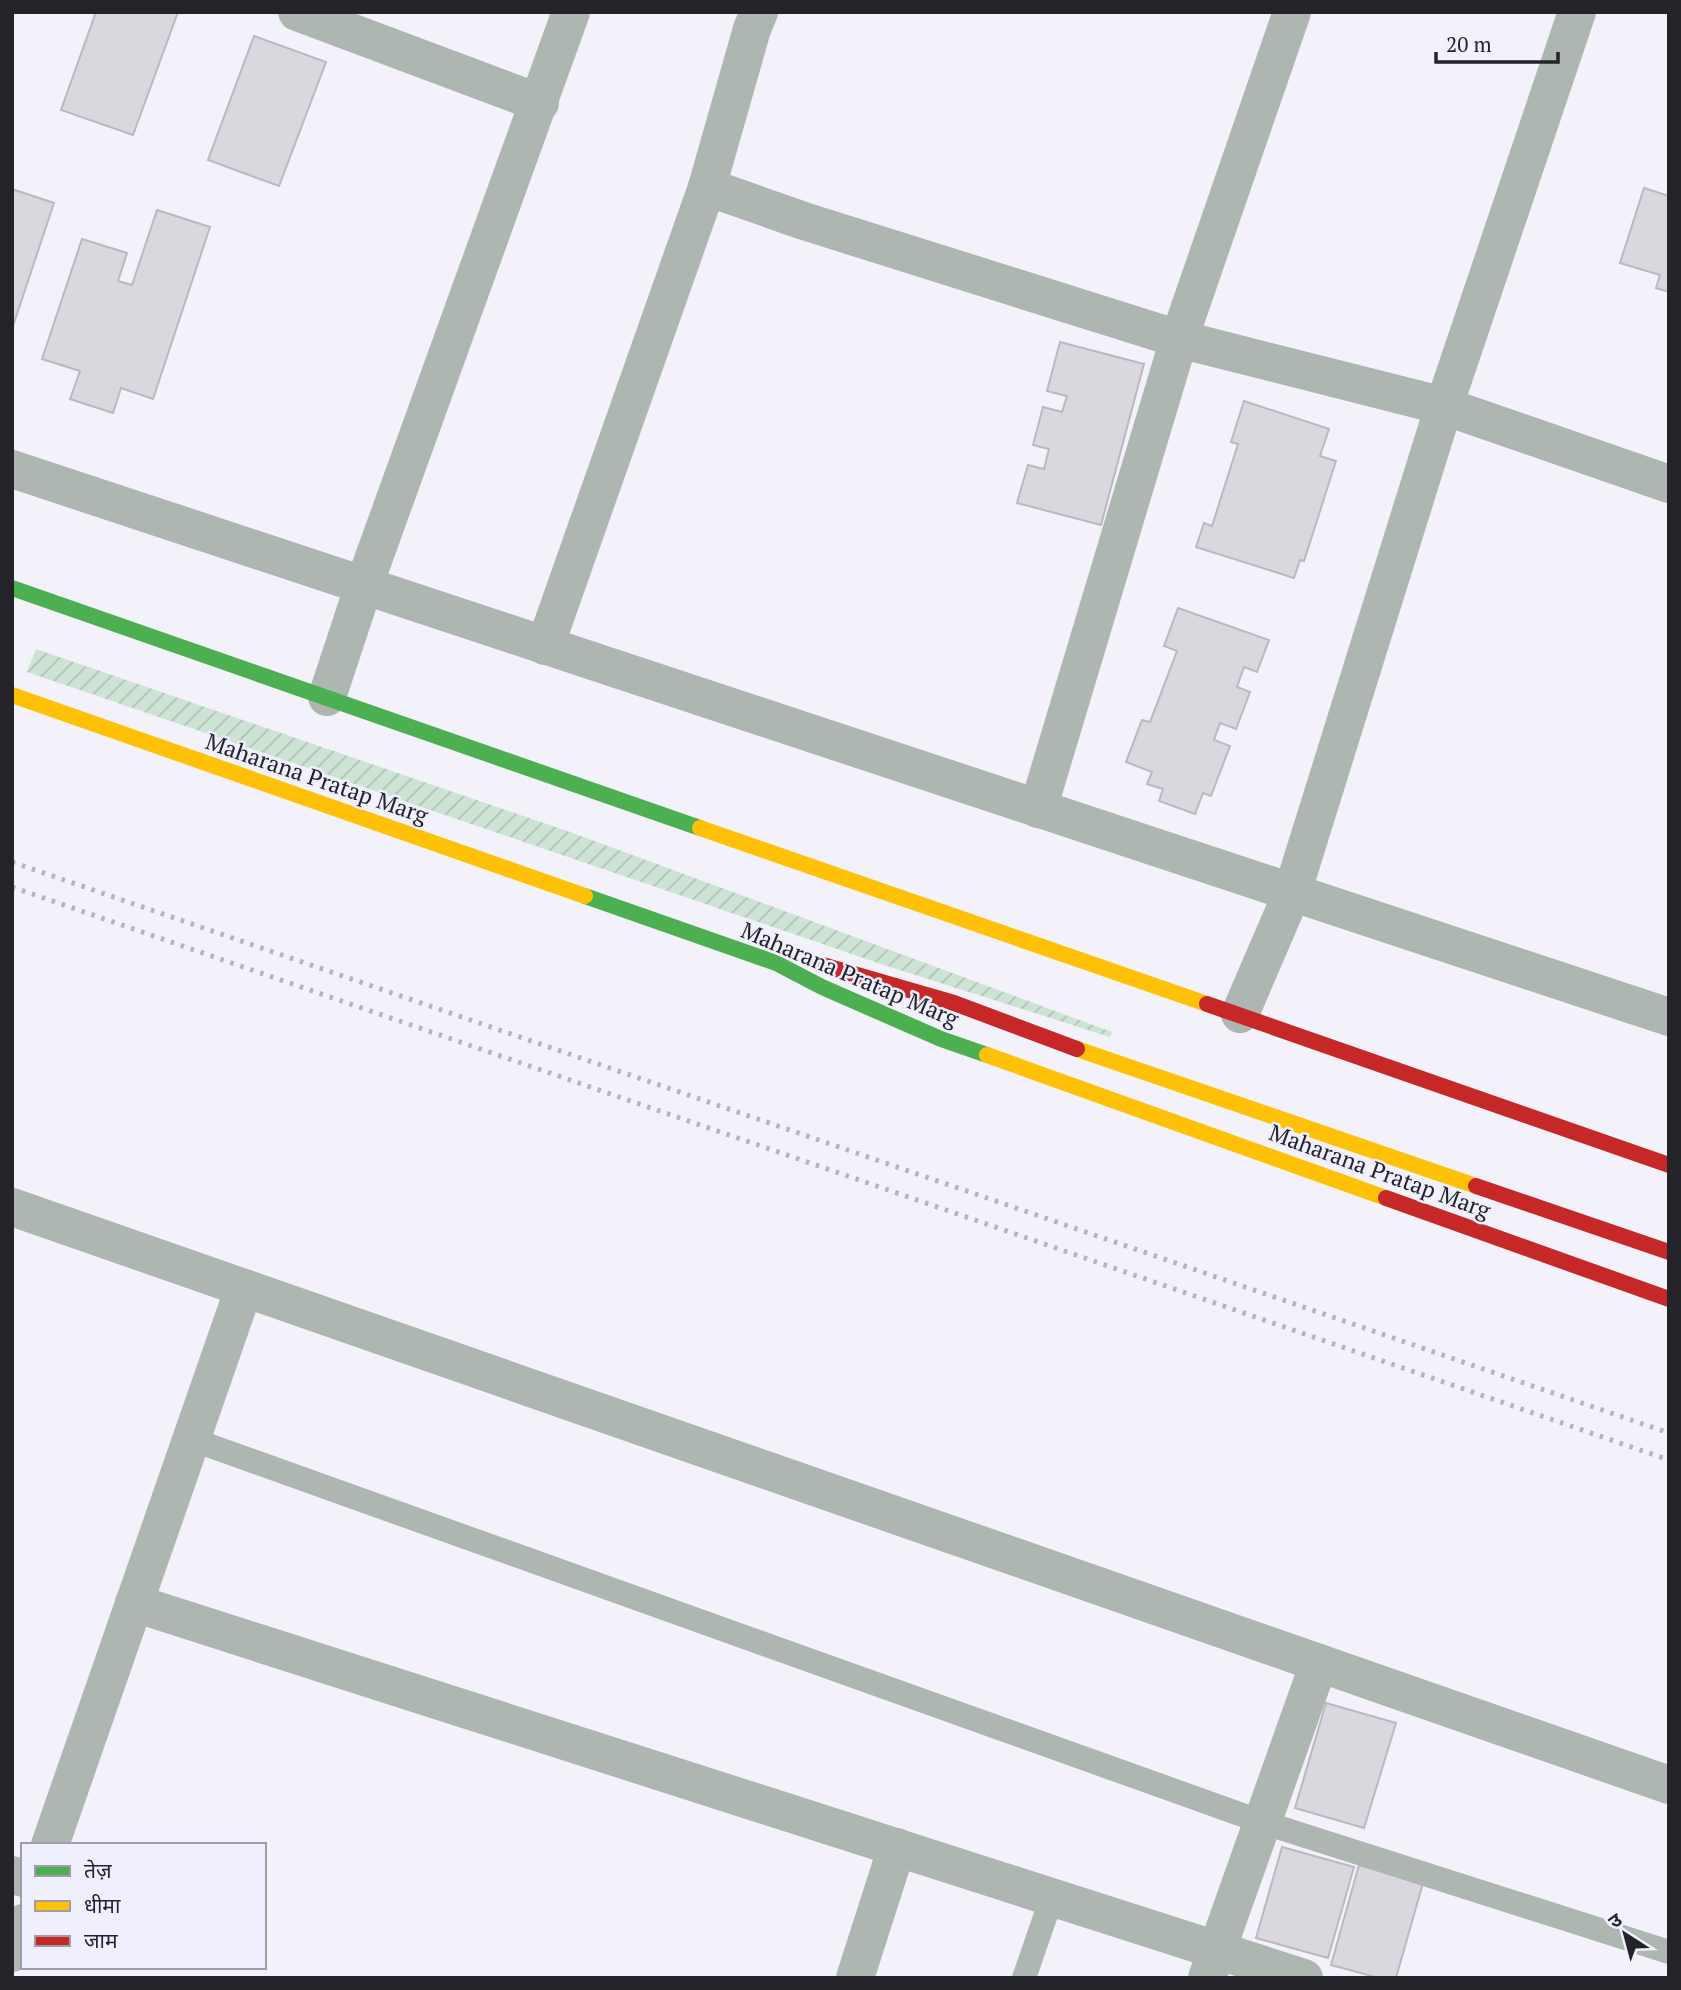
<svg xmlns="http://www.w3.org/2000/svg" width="1681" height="1990" font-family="'PT Serif','Noto Sans Devanagari',serif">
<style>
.garden{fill:url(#garden-furrows)}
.building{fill:#d9d8de;stroke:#bab9c0;stroke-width:2}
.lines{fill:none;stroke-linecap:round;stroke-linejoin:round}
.lane{stroke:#adb6b0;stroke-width:24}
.street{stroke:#adb6b0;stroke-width:38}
.fast{stroke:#4caf50;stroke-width:16}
.slow{stroke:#ffc107;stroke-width:16}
.jam{stroke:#c62828;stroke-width:16}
.rail{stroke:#b2b6b6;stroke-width:5;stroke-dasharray:3.5 7;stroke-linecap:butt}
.labels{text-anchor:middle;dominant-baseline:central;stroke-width:5;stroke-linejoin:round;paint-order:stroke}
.street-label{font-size:23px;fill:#242329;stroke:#f0effe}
</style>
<defs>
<pattern id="garden-furrows" width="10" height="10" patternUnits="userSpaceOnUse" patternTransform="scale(1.75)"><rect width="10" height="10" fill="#cde3d4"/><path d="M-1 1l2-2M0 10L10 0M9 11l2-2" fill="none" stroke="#b0c2b6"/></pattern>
</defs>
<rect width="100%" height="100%" fill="#f3f2fa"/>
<!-- garden -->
<polygon class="garden" points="36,649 570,832 1112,1032 1110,1037 878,963 27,672"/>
<!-- building -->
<g class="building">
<polygon points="96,12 178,12 133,135 61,110"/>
<polygon points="254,36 326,62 279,186 208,160"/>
<polygon points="1644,188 1669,196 1669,292 1656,288 1660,275 1620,263"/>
<polygon points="12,189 54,203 13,326 12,326"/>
<polygon points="157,210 210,227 153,399 121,388 113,413 70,399 80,371 42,359 82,239 127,253 118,281 132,285"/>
<polygon points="1060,342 1144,364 1101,525 1017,503 1028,465 1044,469 1049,449 1033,445 1043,407 1062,412 1067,396 1047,391"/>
<polygon points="1244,401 1329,429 1320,456 1336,461 1304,561 1300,560 1294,578 1196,547 1204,523 1212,526 1238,444 1231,442"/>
<polygon points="1178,608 1269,640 1257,672 1244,667 1237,687 1250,692 1236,729 1220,723 1214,740 1230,746 1211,796 1203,793 1195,814 1159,801 1163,789 1147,784 1152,772 1126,762 1142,720 1150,722 1177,651 1164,646"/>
<polygon points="1326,1703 1396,1723 1364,1828 1295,1808"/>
<polygon points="1282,1847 1354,1867 1328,1958 1256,1938"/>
<polygon points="1359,1865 1423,1883 1396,1978 1379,1978 1331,1965"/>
</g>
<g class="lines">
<!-- lane -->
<g class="lane">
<polyline points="191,1439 1262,1822 1669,1952"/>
<polyline points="1024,1978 1052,1897"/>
</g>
<!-- street -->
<g class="street">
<polyline points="297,12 540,103"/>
<polyline points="707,187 752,29 759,12"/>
<polyline points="12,469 1669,1017"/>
<polyline points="545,646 707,187 804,221 1179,339 1444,406 1669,484"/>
<polyline points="327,697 364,585 571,12"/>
<polyline points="1038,809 1179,339 1292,12"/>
<polyline points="1240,1014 1292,893 1444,406 1577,12"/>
<polyline points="12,1207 1669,1785"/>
<polyline points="134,1603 1304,1978"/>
<polyline points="50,1845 244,1288"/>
<polyline points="12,1875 23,1878"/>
<polyline points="12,1953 23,1923"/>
<polyline points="855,1978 897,1847"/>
<polyline points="1207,1978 1319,1663"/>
</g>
<!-- fast -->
<g class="fast">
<polyline points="12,588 700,828"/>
<polyline points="585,896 776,963 822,987 941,1039 987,1055"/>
</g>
<!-- slow -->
<g class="slow">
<polyline points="12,695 585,896"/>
<polyline points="700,828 1207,1004"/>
<polyline points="1077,1049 1476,1186"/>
<polyline points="987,1055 1386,1198"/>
</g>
<!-- jam -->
<g class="jam">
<polyline points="819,964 954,1003 1077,1049"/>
<polyline points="1207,1004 1669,1165"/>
<polyline points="1476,1186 1669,1252"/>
<polyline points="1386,1198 1669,1299"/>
</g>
<!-- rail -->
<g class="rail">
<polyline points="12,862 1669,1433"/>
<polyline points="12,887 1669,1460"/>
</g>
</g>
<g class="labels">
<!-- street labels -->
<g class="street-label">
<text transform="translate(317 778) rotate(19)">Maharana Pratap Marg</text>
<text transform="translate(850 974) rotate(23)">Maharana Pratap Marg</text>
<text transform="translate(1380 1171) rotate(20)">Maharana Pratap Marg</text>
</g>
</g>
<!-- border -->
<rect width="1681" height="1990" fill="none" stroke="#242329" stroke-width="28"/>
<!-- legend -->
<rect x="21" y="1843" width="245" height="126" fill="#f0effe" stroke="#9e9da9" stroke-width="2"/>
<rect x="35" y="1866" width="35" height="10" fill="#4caf50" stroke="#9e9da9" stroke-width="2"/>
<text x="84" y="1878" font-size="21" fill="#242329">तेज़</text>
<rect x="35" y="1901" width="35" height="10" fill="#ffc107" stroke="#9e9da9" stroke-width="2"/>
<text x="84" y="1913" font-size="21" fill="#242329">धीमा</text>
<rect x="35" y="1936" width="35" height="10" fill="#c62828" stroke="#9e9da9" stroke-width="2"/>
<text x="84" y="1948" font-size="21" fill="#242329">जाम</text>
<!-- north arrow -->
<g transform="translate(1625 1934) rotate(324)" stroke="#f0effe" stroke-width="5" paint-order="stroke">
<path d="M0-5L12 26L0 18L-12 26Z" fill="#242329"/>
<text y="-10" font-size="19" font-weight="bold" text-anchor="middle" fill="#242329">उ</text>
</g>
<!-- scale -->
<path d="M1436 52v10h122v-10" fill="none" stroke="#242329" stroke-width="3.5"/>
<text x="1446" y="52" font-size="21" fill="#242329" stroke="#f0effe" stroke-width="5" paint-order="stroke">20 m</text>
</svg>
